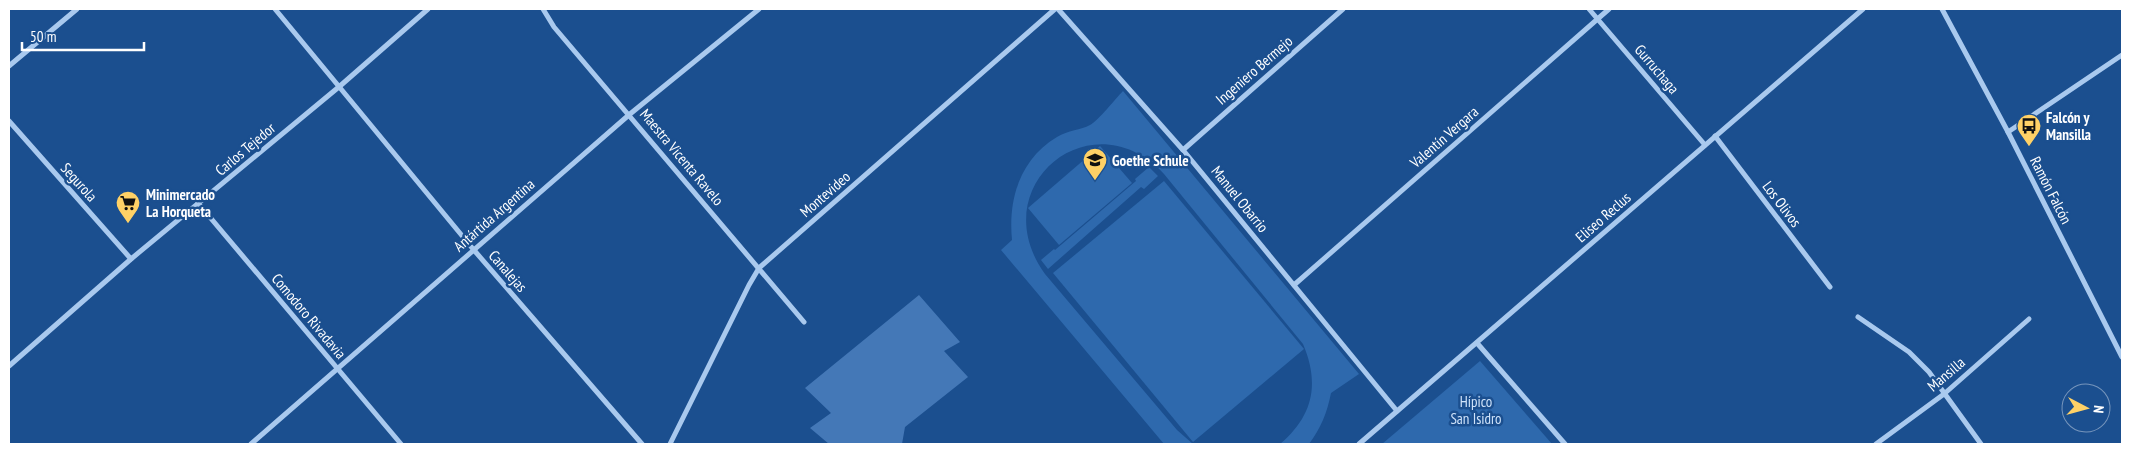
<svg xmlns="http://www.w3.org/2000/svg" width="2131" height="453" font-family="'PT Sans Narrow',sans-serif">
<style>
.green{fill:#2e69ad}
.building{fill:#4478b7}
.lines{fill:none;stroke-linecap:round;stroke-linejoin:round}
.minor{stroke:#a9c9ee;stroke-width:5}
.labels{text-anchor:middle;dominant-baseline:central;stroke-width:5;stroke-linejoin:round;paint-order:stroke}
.street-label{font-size:15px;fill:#fff;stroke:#1b4f8f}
.poi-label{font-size:15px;font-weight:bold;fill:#fff;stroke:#1b4f8f;text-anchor:start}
.park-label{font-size:15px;fill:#cfe3fa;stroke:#1b4f8f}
</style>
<rect width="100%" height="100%" fill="#1b4f8f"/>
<!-- green -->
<g class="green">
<path d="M1123,91l236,283 -28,19c-4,20 -10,35 -22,51h-29c33,-28 40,-60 23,-100l-139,-170c-73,-78 -182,13 -119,100l132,156 16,14h-29l-163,-194 11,-10c-4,-41 8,-81 45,-103 11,-7 24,-7 33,-12 9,-5 25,-26 33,-34z"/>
<polygon points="1100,146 1132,183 1059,245 1028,208"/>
<polygon points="1149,167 1158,176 1144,189 1141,187 1048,269 1041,260 1054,249 1055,250 1136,181 1135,179"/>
<polygon points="1164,181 1304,349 1193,442 1053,273"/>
<polygon points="1480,361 1552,444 1382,444"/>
</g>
<!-- building -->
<polygon class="building" points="919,295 960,342 944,351 968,377 905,427 902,444 829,444 810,428 831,413 805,388"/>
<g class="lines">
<!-- minor -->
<g class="minor">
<polyline points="275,9 473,249 642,444"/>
<polyline points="543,9 554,27 804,322"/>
<polyline points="1058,9 1183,150 1397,411"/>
<polyline points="1589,9 1705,145"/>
<polyline points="1942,9 2008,132 2122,357"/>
<polyline points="9,66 77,9"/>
<polyline points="9,121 131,259"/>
<polyline points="2008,132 2122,55"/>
<polyline points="1715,136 1830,287"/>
<polyline points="1183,150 1343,9"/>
<polyline points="198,203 401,444"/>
<polyline points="1294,285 1609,9"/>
<polyline points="1858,317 1909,352 1929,372 1981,444"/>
<polyline points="1477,343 1565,444"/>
<polyline points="9,366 131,259 340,86 428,9"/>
<polyline points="251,444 630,114 759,9"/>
<polyline points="670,444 749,285 759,268 1055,9"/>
<polyline points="1359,444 1863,9"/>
<polyline points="1876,444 1944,394 2029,319"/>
</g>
</g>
<!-- icons -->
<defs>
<symbol id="bus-pin" viewBox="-11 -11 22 30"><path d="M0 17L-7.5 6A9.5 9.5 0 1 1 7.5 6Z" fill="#ffd166" stroke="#1b4f8f"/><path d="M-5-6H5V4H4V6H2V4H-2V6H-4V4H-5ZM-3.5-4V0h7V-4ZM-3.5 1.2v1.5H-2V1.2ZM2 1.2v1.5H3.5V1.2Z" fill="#111"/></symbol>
<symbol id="school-pin" viewBox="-11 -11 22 30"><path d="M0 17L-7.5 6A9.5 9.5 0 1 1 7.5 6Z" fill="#ffd166" stroke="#1b4f8f"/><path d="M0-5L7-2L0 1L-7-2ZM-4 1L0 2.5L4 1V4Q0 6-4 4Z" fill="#111"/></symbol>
<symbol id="supermarket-pin" viewBox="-11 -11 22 30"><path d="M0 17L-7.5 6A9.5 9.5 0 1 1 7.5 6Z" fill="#ffd166" stroke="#1b4f8f"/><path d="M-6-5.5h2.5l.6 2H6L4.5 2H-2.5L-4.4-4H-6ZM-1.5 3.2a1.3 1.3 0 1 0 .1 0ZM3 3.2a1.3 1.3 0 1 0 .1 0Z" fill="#111"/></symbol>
</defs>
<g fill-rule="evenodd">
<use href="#bus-pin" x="2015" y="112" width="28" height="38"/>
<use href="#school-pin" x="1081" y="146" width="28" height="38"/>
<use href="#supermarket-pin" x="114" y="189" width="28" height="38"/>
</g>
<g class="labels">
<!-- street labels -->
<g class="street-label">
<text transform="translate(1657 69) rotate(50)">Gurruchaga</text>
<text transform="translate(1254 70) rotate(-41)">Ingeniero Bermejo</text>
<text transform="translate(1444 137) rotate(-41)">Valentín Vergara</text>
<text transform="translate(245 149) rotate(-40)">Carlos Tejedor</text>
<text transform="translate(682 157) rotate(50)">Maestra Vicenta Ravelo</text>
<text transform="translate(79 182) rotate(48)">Segurola</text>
<text transform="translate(2051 190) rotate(63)">Ramón Falcón</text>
<text transform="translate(825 194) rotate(-41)">Montevideo</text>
<text transform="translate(1240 199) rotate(51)">Manuel Obarrio</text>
<text transform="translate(1782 204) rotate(53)">Los Olivos</text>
<text transform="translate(494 215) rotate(-41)">Antártida Argentina</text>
<text transform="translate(1603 217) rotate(-41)">Eliseo Reclus</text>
<text transform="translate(508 271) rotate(49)">Canalejas</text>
<text transform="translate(309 316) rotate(50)">Comodoro Rivadavia</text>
<text transform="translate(1946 374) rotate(-40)">Mansilla</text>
</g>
<!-- poi labels -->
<g class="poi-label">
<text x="2046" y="117">Falcón y<tspan x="2046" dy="17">Mansilla</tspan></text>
<text x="1112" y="160">Goethe Schule</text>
<text x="146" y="194">Minimercado<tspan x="146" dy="17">La Horqueta</tspan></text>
</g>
<!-- park labels -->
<g class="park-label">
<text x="1476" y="401">Hípico<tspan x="1476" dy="17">San Isidro</tspan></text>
</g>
</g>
<!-- border -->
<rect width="2131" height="453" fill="none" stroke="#ffffff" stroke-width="20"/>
<!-- north arrow -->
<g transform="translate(2086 408) rotate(96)"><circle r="24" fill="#1b4f8f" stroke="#7695bc"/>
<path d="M0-4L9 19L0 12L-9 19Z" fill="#ffd166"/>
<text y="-8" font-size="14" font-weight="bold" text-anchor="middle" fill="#ffffff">N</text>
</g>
<!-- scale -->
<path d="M22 42v8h122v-8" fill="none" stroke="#ffffff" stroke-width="2.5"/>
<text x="30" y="42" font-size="15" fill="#ffffff" stroke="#1b4f8f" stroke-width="4" paint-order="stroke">50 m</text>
</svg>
